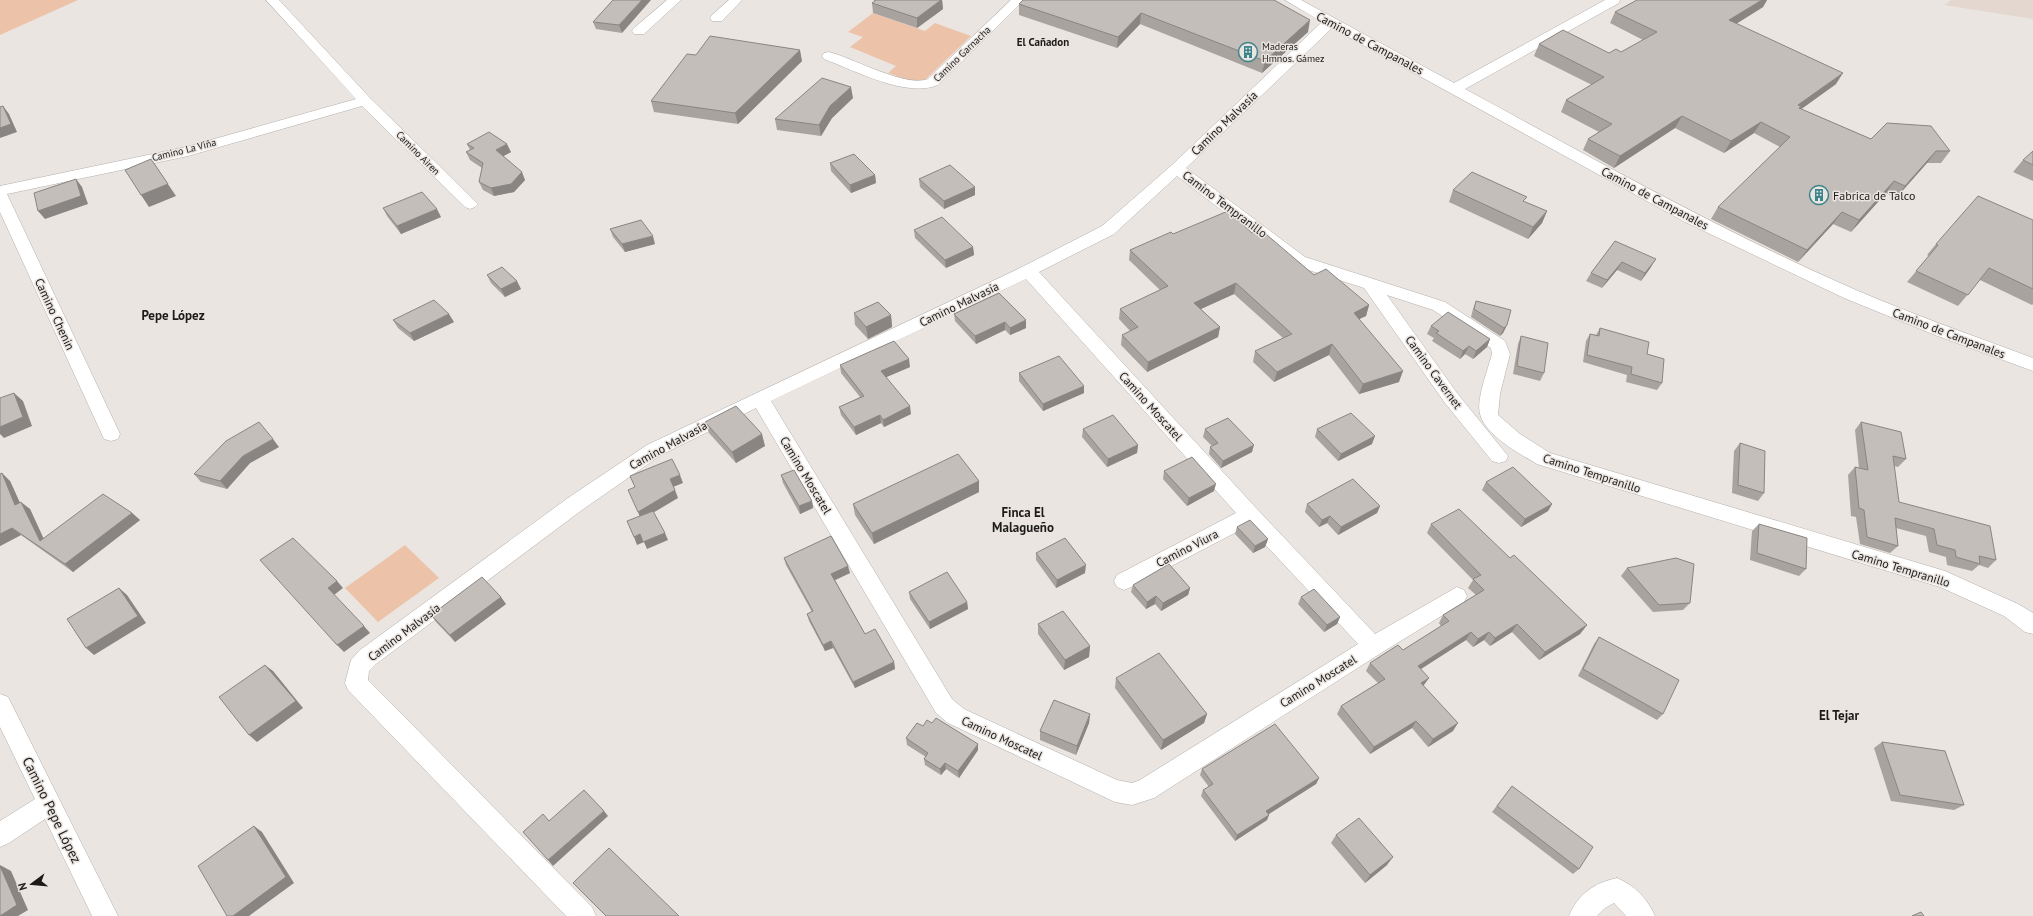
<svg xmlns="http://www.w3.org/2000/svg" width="2033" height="916" font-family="'PT Sans',sans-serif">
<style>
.built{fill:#e4d7cf}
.green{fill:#ecc3a9}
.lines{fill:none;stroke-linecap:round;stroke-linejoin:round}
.minor-casing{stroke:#b5afac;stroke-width:1}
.minor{fill:#fff;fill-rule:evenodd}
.wall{fill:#a9a3a0}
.shaded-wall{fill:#898582}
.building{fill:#c4beba;stroke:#898582}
.labels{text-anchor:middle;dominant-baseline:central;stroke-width:3;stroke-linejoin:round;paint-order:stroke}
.far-poi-label{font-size:10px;fill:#1d1b1a;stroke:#eae5e1;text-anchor:start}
.far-street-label{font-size:10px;fill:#1d1b1a;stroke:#eae5e1}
.far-neighbourhood-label{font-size:11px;font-weight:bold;fill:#1d1b1a;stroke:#eae5e1}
.street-label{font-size:12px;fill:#1d1b1a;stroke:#eae5e1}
.poi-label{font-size:12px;fill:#1d1b1a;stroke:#eae5e1;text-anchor:start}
.neighbourhood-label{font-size:13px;font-weight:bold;fill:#1d1b1a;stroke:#eae5e1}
.near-street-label{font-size:14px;fill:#1d1b1a;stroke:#eae5e1}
</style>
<rect width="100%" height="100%" fill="#eae5e1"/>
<!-- built -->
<polygon class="built" points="1951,0 2033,0 2033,19 1944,5"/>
<!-- green -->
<g class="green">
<polygon points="0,0 78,0 0,35"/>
<polygon points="873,13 925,31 935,23 971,36 926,79 914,82 888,73 896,66 850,47 863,37 848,32"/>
<polygon points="405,545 439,578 378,622 345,588"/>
</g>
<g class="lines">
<defs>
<g id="minor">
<polygon points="266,0 279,0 370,98 478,204 475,207 470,209 465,207 362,106 188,156 7,194 120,434 118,439 111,441 104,439 0,212 0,186 186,147 356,99"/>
<polygon points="667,0 681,0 644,34 634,34 632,31 634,28"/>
<polygon points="729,0 742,0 722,21 712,21 710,18 712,15"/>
<path d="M1011,0h13l-86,85c-32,13 -82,-14 -114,-26l-2,-3 2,-3 5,-1c24,6 77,36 99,27z"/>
<path d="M1285,0h16l153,83 151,-83h15l-1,3 -154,86c129,70 256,142 391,201 58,25 118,46 177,68v13l-98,-36 -91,-37 -159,-76 -353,-194 -146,140 119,89 140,45 60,39 5,13 -10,40 -2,21 22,19 30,19 395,118 73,33 15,9v21l-8,-2 -21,-16 -64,-29 -403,-123c-17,-10 -52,-29 -57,-50 -4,-14 8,-45 12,-60l-1,-6 -58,-38 -46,-15 70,98 51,63 -2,5 -7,2 -7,-2 -47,-58 -81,-115 -71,-23 -116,-89 -63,58 -75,38 218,237 118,125 82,-47 7,3 3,6 -3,6 -83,51 -227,145 -22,7 -17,-3 -167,-79 -12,-10 -180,-305 -95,47 -79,55 -206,154 -7,7 -1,9 224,227 4,9h-30l-218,-226 -3,-7 6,-23 9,-10 208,-152 79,-53 375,-178 80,-41 70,-61 150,-143zM1026,279l210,234 -119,62 -3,6 3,6 7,3 7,-3 117,-61 110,118 -218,136 -8,3 -15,-3 -153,-71 -12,-10 -181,-298z"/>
<polygon points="0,694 8,697 118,916 92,916 45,819 9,843 0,847 0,821 35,799 0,727"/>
<path d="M1617,878c17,7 31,21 38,38h-29l-12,-13 -9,5 -8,8h-28c9,-22 25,-33 48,-38z"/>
</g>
</defs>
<!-- minor casing -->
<use href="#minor" class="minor-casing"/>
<!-- minor -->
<use href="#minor" class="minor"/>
</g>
<!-- wall -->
<g class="wall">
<polygon points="613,0 622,33 596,29 593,22"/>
<polygon points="874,0 942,0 943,9 917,28 873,13 872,3 874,2"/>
<polygon points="1274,0 1308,32 1262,73 1140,24 1117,48 1019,15 1019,4"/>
<polygon points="1637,0 1767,0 1763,7 1736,24 1836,84 1801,109 1871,139 1950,151 1941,163 1927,163 1896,198 1886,193 1851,232 1833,224 1798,262 1711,219 1718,207 1780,147 1754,133 1724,153 1675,128 1614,168 1583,150 1588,139 1599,132 1561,112 1566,100 1592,85 1534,56 1539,44 1609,53 1621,52 1643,40 1610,23 1615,12"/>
<polygon points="696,55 802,61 738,124 654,112 651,101"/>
<polygon points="853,98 832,118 821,136 777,130 775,119"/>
<polygon points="467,144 511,152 503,156 525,180 514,192 494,196 483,190 479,182 482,168 470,160 466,152 470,150"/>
<polygon points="2033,151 2033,181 2013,172 2023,160"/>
<polygon points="830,163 875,175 876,183 851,193 831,171"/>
<polygon points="919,179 975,195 944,209 920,187"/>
<polygon points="1453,190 1525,202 1547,211 1542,223 1528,239 1449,202"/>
<polygon points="383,208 441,217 401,234 387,216"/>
<polygon points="2033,220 2033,304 2032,305 1980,280 1958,306 1907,282 1929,256 1927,255 1936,244"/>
<polygon points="610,229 655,244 625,252 613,237"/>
<polygon points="914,230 973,247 974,255 946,268 915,238"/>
<polygon points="1252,233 1314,275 1369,305 1366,316 1359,319 1399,382 1359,394 1329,355 1274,382 1253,362 1255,351 1283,338 1234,294 1201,309 1220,327 1218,337 1147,372 1121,345 1122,335 1130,331 1119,319 1120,309 1160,290 1129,260 1130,250 1173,234"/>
<polygon points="1615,241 1651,267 1641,281 1617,270 1602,288 1586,281 1591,273"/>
<polygon points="487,275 521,289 505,297 491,283"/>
<polygon points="999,293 1026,328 1010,335 1005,330 976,344 955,321 954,314"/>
<polygon points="1476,301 1507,325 1503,333 1500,336 1471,317 1473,309"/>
<polygon points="854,313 891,315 892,327 868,339 855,325"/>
<polygon points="393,320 454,322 414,341 398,328"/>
<polygon points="1431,326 1490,339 1487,347 1473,359 1465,354 1460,359 1432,341 1434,338 1427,334"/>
<polygon points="1600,328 1647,354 1662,383 1657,390 1626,382 1627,375 1583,362 1586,341 1590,334 1596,335"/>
<polygon points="1521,336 1544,373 1540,381 1513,374 1518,344"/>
<polygon points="840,365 910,367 886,377 911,414 884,427 881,423 856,435 841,415 839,407 860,397 841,373"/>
<polygon points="1019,373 1084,393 1043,411 1019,381"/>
<polygon points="705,422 765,446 736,463 709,433"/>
<polygon points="1861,422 1906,459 1898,467 1894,466 1899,502 1996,560 1988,568 1979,565 1972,571 1947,565 1946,557 1929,552 1926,536 1896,528 1898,546 1890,553 1860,544 1856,517 1851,516 1848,475 1855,467 1859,468 1855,430"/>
<polygon points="1083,429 1138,445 1137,453 1107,467 1082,437"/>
<polygon points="1205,429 1252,452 1221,468 1209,454 1210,447 1212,446 1203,437"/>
<polygon points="1317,429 1372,444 1338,461 1315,437"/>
<polygon points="1740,443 1764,493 1758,501 1732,493 1734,451"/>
<polygon points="279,447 250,463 227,489 201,482 194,474"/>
<polygon points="1164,471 1214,491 1187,506 1163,479"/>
<polygon points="781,475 812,501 813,508 800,514 783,483"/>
<polygon points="10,481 20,503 30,509 43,538 132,513 140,520 73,572 21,535 0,546"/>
<polygon points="979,481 979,492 874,544 855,515 853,504"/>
<polygon points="1486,482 1552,504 1548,511 1521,527 1482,490"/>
<polygon points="1307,504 1380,506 1377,513 1338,535 1327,523 1319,527 1305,512"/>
<polygon points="1431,524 1510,558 1587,625 1580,634 1539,660 1512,632 1490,646 1484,640 1473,647 1466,640 1421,669 1424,685 1423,686 1453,731 1428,747 1412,728 1370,754 1337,714 1341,706 1378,683 1366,671 1370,663 1403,650 1441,626 1439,623 1443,615 1476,595 1468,588 1473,580 1427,533"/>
<polygon points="1759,524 1806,569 1799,576 1750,560 1752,531"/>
<polygon points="1237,527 1268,539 1265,547 1253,553 1235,534"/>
<polygon points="1036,553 1085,573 1056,588 1036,560"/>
<polygon points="784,558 850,573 835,580 865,634 894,662 895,669 855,688 833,648 825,651 809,621 807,614 812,612 786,565"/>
<polygon points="1627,568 1690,603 1683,610 1653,612 1621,576"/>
<polygon points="1133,585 1190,588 1188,595 1161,611 1155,604 1146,609 1131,592"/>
<polygon points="909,592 967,602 968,609 930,629 910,599"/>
<polygon points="1301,597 1340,617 1337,624 1324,632 1298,604"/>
<polygon points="506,604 455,642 436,622 431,615"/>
<polygon points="1038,624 1090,646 1089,657 1064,670 1038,634"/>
<polygon points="1599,637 1663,714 1657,720 1578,676 1594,644"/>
<polygon points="1116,678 1207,714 1204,723 1161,750 1115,688"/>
<polygon points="1090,714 1089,723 1076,755 1040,740 1040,731"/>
<polygon points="923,726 978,750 959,778 946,769 941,775 925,765 924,759 926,757 907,745 906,738"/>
<polygon points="1882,742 1964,805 1954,810 1891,801 1874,748"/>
<polygon points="1202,769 1319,778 1316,784 1269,814 1267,820 1235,841 1201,796 1203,790 1209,787 1200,775"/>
<polygon points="1512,786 1579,869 1573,874 1492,812"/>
<polygon points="1336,835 1387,865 1365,883 1331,843"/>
</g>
<!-- shaded-wall -->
<g class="shaded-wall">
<polygon points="642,0 651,0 622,33 619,25"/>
<polygon points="941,0 942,0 943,9 917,28 917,18"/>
<polygon points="1762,0 1767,0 1763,7 1723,32 1729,20"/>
<polygon points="1141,13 1140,24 1117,48 1118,37"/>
<polygon points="1310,20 1308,32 1262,73 1265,61"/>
<polygon points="800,50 802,61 738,124 735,113"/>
<polygon points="1843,73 1836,84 1800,110 1798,105"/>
<polygon points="851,87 853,98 832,118 821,136 819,125 830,106"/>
<polygon points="3,106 9,114 17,132 0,138 0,128"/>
<polygon points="1682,116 1675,128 1614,168 1620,156"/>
<polygon points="1761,122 1754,133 1724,153 1731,141"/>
<polygon points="507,144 511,152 500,158 496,150"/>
<polygon points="1936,151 1927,163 1896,198 1905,186"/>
<polygon points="151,159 176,196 149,207 141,195"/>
<polygon points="522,172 525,180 514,192 494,196 491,188"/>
<polygon points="875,175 876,183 851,193 850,185"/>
<polygon points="76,179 82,187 88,204 45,219 38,211"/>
<polygon points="1894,181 1886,193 1851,232 1859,220"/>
<polygon points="975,187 975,195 944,209 944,201"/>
<polygon points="437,209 441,217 401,234 397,226"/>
<polygon points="1547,211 1542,223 1528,239 1533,227"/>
<polygon points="1842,212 1833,224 1798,262 1807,250"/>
<polygon points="653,236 655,244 625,252 622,244"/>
<polygon points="973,247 974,255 946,268 945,260"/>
<polygon points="1656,259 1651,267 1641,281 1645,273"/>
<polygon points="1622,262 1617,270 1602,288 1607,280"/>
<polygon points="517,281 521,289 505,297 501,289"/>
<polygon points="1236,283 1234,294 1192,313 1194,303"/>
<polygon points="1369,305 1366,316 1351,323 1354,313"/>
<polygon points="449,314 454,322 414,341 410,333"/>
<polygon points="891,315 892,327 868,339 866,327"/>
<polygon points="1026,320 1026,328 1010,335 1010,328"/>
<polygon points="1005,322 1005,330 976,344 975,336"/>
<polygon points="1507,325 1503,333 1500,336 1504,328"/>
<polygon points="1220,327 1218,337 1147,372 1148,362"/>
<polygon points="1490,339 1487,347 1473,359 1476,351"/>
<polygon points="1332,344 1329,355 1274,382 1277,372"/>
<polygon points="1469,346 1465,354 1460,359 1463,351"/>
<polygon points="909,359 910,367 882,379 881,371"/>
<polygon points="1403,371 1399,382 1359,394 1363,384"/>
<polygon points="1084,386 1084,393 1043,411 1043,404"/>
<polygon points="14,393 23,401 32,426 4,438 0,434 0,427"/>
<polygon points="910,406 911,414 884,427 883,420"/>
<polygon points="880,415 881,423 856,435 854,427"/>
<polygon points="762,434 765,446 736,463 732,452"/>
<polygon points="1375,436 1372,444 1338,461 1341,454"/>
<polygon points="273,439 279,447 250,463 227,489 220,481 243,456"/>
<polygon points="1138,445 1137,453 1107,467 1108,459"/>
<polygon points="1254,445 1252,452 1221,468 1223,461"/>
<polygon points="2,473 10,481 24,512 15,505"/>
<polygon points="680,475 683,483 673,487 670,479"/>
<polygon points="979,481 979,492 874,544 872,533"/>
<polygon points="1216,484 1214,491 1187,506 1189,498"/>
<polygon points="675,490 678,498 641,520 638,512"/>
<polygon points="812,501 813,508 800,514 799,506"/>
<polygon points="21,502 30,509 48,548 40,541"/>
<polygon points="1552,504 1548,511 1521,527 1525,519"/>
<polygon points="1380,506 1377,513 1338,535 1341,527"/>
<polygon points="132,513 140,520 73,572 65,564"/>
<polygon points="1330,516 1327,523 1319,527 1322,520"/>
<polygon points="12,528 21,535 0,546 0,534"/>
<polygon points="665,533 668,540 647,549 644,542 637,545 634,537 640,534"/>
<polygon points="1268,539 1265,547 1253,553 1255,546"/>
<polygon points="1086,565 1085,573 1056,588 1057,580"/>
<polygon points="848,566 850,573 833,581 831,574"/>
<polygon points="337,581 343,588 334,595 328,588"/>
<polygon points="119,588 127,595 146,623 94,655 86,648"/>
<polygon points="1190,588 1188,595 1161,611 1163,603"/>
<polygon points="1156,596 1155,604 1146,609 1147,602"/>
<polygon points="501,597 506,604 455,642 450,635"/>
<polygon points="967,602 968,609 930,629 929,622"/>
<polygon points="1340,617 1337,624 1324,632 1327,625"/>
<polygon points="1517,624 1512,632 1490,646 1495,638"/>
<polygon points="1587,625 1580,634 1539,660 1545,652"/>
<polygon points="364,626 370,633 344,652 337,645"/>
<polygon points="1471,632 1466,640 1413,674 1418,666"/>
<polygon points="1489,632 1484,640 1473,647 1478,639"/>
<polygon points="831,641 833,648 825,651 823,645"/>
<polygon points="1090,646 1089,657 1064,670 1065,660"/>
<polygon points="894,662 895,669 855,688 853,682"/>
<polygon points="265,665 273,671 303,708 257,742 249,735"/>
<polygon points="1429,678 1424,685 1416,691 1421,683"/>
<polygon points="1090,714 1089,723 1076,755 1077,746"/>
<polygon points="1207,714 1204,723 1161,750 1163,740"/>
<polygon points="1416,721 1412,728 1370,754 1374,747"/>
<polygon points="1458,723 1453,731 1428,747 1433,739"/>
<polygon points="978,744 978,750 959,778 958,771"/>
<polygon points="945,763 946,769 941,775 940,769"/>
<polygon points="1319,778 1316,784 1264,817 1266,811"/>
<polygon points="604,811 608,816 553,866 548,860"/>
<polygon points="1269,815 1267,820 1235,841 1237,835"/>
<polygon points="254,826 262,832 294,883 249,916 233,916"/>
<polygon points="1393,857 1387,865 1365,883 1370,875"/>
<polygon points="0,865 11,871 28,910 18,916 0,916"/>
</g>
<!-- building -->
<g class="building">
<polygon points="613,0 642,0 619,25 593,22"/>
<polygon points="876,0 941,0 917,18 872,3"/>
<polygon points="1023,0 1274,0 1310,20 1265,61 1141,13 1118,37 1019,4"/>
<polygon points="1637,0 1762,0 1729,20 1843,73 1798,105 1802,107 1799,108 1871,139 1887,123 1931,126 1950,151 1936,151 1905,186 1894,181 1859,220 1842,212 1807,250 1718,207 1790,137 1761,122 1731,141 1682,116 1620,156 1588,139 1612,124 1566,100 1604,77 1539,44 1563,30 1609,53 1616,49 1621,52 1657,32 1615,12"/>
<polygon points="710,36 800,50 735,113 651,101 687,54 696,55"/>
<polygon points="822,78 851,87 830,106 819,125 775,119"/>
<polygon points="3,106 11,124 0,128 0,107"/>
<polygon points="489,132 507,144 496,150 522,172 511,184 491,188 479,182 483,163 466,152 474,148 467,144"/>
<polygon points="2033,151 2033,165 2023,160"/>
<polygon points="854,154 875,175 850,185 830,163"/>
<polygon points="151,159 168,184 141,195 125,170"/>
<polygon points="950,165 975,187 944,201 919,179"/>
<polygon points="1472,172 1527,197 1523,201 1547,211 1533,227 1453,190"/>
<polygon points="76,179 81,196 38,211 34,193"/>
<polygon points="422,192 437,209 397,226 383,208"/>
<polygon points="1978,196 2033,220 2033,289 1989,268 1968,295 1916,271 1938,245 1936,244"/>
<polygon points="1228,211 1252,233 1260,229 1314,275 1326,269 1369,305 1354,313 1403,371 1363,384 1332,344 1277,372 1255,351 1292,334 1236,283 1194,303 1220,327 1148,362 1122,335 1138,327 1120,309 1168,286 1130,250 1171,232 1173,234"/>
<polygon points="942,217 973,247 945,260 914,230"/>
<polygon points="641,220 653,236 622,244 610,229"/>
<polygon points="1615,241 1656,259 1645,273 1622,262 1607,280 1591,273"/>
<polygon points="502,267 517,281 501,289 487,275"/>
<polygon points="999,293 1026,320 1010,328 1005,322 975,336 954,314"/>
<polygon points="434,300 449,314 410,333 393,320"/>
<polygon points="1476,301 1511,310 1507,325 1504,328 1474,309"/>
<polygon points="878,302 891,315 866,327 854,313"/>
<polygon points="1448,312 1490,339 1476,351 1469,346 1463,351 1436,333 1439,331 1431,326"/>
<polygon points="1600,328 1649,342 1647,354 1664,359 1662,383 1631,374 1632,367 1587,355 1590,334 1599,336"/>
<polygon points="1521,336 1548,343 1544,373 1517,366"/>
<polygon points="894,341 909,359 881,371 910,406 883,420 880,415 854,427 839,407 864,396 840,365"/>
<polygon points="1059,356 1084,386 1043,404 1019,373"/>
<polygon points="14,393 23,417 0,427 0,398"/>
<polygon points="736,406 762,434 732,452 705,422"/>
<polygon points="1351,413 1375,436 1341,454 1317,429"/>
<polygon points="1113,415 1138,445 1108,459 1083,429"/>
<polygon points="1228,418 1254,445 1223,461 1210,447 1218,443 1205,429"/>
<polygon points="259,422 273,439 243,456 220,481 194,474 226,441"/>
<polygon points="1861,422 1901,432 1906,459 1893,456 1899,502 1990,526 1996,560 1979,556 1980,564 1956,557 1955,550 1937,545 1934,529 1895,518 1898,546 1867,537 1864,510 1859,508 1855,467 1868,470"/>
<polygon points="1740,443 1765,451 1764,493 1738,485"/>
<polygon points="958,454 979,481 872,533 853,504"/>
<polygon points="1192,457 1216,484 1189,498 1164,471"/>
<polygon points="672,459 680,475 670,479 675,490 638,512 628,490 635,487 630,476"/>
<polygon points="1513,467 1552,504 1525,519 1486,482"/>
<polygon points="794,470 812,501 799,506 781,475"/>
<polygon points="2,473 15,505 21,502 40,541 103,494 132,513 65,564 12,528 0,534 0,474"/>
<polygon points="1353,479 1380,506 1341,527 1330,516 1322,520 1307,504"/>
<polygon points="1459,509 1510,558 1514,555 1587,625 1545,652 1517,624 1495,638 1489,632 1478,639 1471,632 1418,666 1429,678 1421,683 1458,723 1433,739 1416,721 1374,747 1341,706 1385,679 1370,663 1398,645 1403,650 1449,621 1443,615 1484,590 1473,579 1481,575 1431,524"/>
<polygon points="653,511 665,533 643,542 640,534 634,537 627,521"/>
<polygon points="1250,520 1268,539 1255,546 1237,527"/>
<polygon points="1759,524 1807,538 1806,569 1757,553"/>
<polygon points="831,536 848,566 831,574 865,634 875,629 894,662 853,682 831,641 823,645 807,614 813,611 784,558"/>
<polygon points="293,538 337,581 328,588 364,626 337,645 260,560"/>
<polygon points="1065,538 1086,565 1057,580 1036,553"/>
<polygon points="1676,558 1694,564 1690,603 1659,605 1627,568"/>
<polygon points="1169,564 1190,588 1163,603 1156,596 1147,602 1133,585"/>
<polygon points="947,572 967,602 929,622 909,592"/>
<polygon points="482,577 501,597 450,635 431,615"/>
<polygon points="119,588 138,616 86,648 67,619"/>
<polygon points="1314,589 1340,617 1327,625 1301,597"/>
<polygon points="1063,611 1090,646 1065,660 1038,624"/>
<polygon points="1599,637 1679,680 1663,714 1583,669"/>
<polygon points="1159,653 1207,714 1163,740 1116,678"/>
<polygon points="265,665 296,701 249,735 219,697"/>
<polygon points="1054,700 1090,714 1077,746 1040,731"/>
<polygon points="936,718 978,744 958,771 945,763 940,769 924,759 928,753 906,738 917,723 923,726 927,720 932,723"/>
<polygon points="1275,724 1319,778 1266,811 1269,815 1237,835 1203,790 1213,784 1202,769"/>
<polygon points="1882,742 1945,751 1964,805 1900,795"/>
<polygon points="1512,786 1593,847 1579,869 1497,806"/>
<polygon points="584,790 604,811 548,860 523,832 543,814 549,821"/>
<polygon points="1359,818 1393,857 1370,875 1336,835"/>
<polygon points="254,826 286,877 233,916 227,916 198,866"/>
<polygon points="609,848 679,916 606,916 573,883"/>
<polygon points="0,866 17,905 0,916"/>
<polygon points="1921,912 1924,916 1912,916"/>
</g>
<!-- icons -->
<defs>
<symbol id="building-ring" viewBox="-11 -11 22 22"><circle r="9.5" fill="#eae5e1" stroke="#3d858c" stroke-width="1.5"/><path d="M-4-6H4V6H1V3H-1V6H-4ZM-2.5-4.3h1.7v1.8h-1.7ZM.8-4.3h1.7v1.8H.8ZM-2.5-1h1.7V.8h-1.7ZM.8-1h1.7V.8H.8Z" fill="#3d858c"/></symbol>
</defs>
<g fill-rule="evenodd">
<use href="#building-ring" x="1237" y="41" width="22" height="22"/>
<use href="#building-ring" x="1808" y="184" width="22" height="22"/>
</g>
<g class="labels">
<!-- far-poi labels -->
<g class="far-poi-label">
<text x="1262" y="46">Maderas<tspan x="1262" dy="12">Hmnos. Gámez</tspan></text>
</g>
<!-- far-street labels -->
<g class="far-street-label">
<text transform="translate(962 54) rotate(-44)">Camino Garnacha</text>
<text transform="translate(184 150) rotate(-14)">Camino La Viña</text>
<text transform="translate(418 153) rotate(45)">Camino Airen</text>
</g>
<!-- far-neighbourhood labels -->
<g class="far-neighbourhood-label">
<text x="1043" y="42">El Cañadon</text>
</g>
<!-- street labels -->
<g class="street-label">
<text transform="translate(1370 43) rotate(28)">Camino de Campanales</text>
<text transform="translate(1224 123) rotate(-44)">Camino Malvasía</text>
<text transform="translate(1655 198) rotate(28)">Camino de Campanales</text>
<text transform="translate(1225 204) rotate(37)">Camino Tempranillo</text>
<text transform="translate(959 304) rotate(-26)">Camino Malvasía</text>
<text transform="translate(55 314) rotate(65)">Camino Chenin</text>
<text transform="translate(1949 333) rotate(21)">Camino de Campanales</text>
<text transform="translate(1434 372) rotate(54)">Camino Cavernet</text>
<text transform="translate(1151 406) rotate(48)">Camino Moscatel</text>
<text transform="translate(668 445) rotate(-29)">Camino Malvasía</text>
<text transform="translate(1592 473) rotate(18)">Camino Tempranillo</text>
<text transform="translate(806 475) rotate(59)">Camino Moscatel</text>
<text transform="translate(1187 548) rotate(-27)">Camino Viura</text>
<text transform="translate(1901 568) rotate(17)">Camino Tempranillo</text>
<text transform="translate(404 632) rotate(-37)">Camino Malvasía</text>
<text transform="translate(1318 681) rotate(-32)">Camino Moscatel</text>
<text transform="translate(1002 738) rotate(25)">Camino Moscatel</text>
</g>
<!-- poi labels -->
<g class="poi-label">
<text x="1833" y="195">Fabrica de Talco</text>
</g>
<!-- neighbourhood labels -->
<g class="neighbourhood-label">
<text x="173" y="315">Pepe López</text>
<text x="1023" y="512">Finca El<tspan x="1023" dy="15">Malagueño</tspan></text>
<text x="1839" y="715">El Tejar</text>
</g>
<!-- near-street labels -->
<g class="near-street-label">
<text transform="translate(52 810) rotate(64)">Camino Pepe López</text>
</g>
</g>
<!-- north arrow -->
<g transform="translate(32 884) rotate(254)" stroke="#eae5e1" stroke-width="3" paint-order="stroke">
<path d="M0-3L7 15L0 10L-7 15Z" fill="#1d1b1a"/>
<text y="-6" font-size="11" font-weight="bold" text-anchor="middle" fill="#1d1b1a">N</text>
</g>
</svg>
